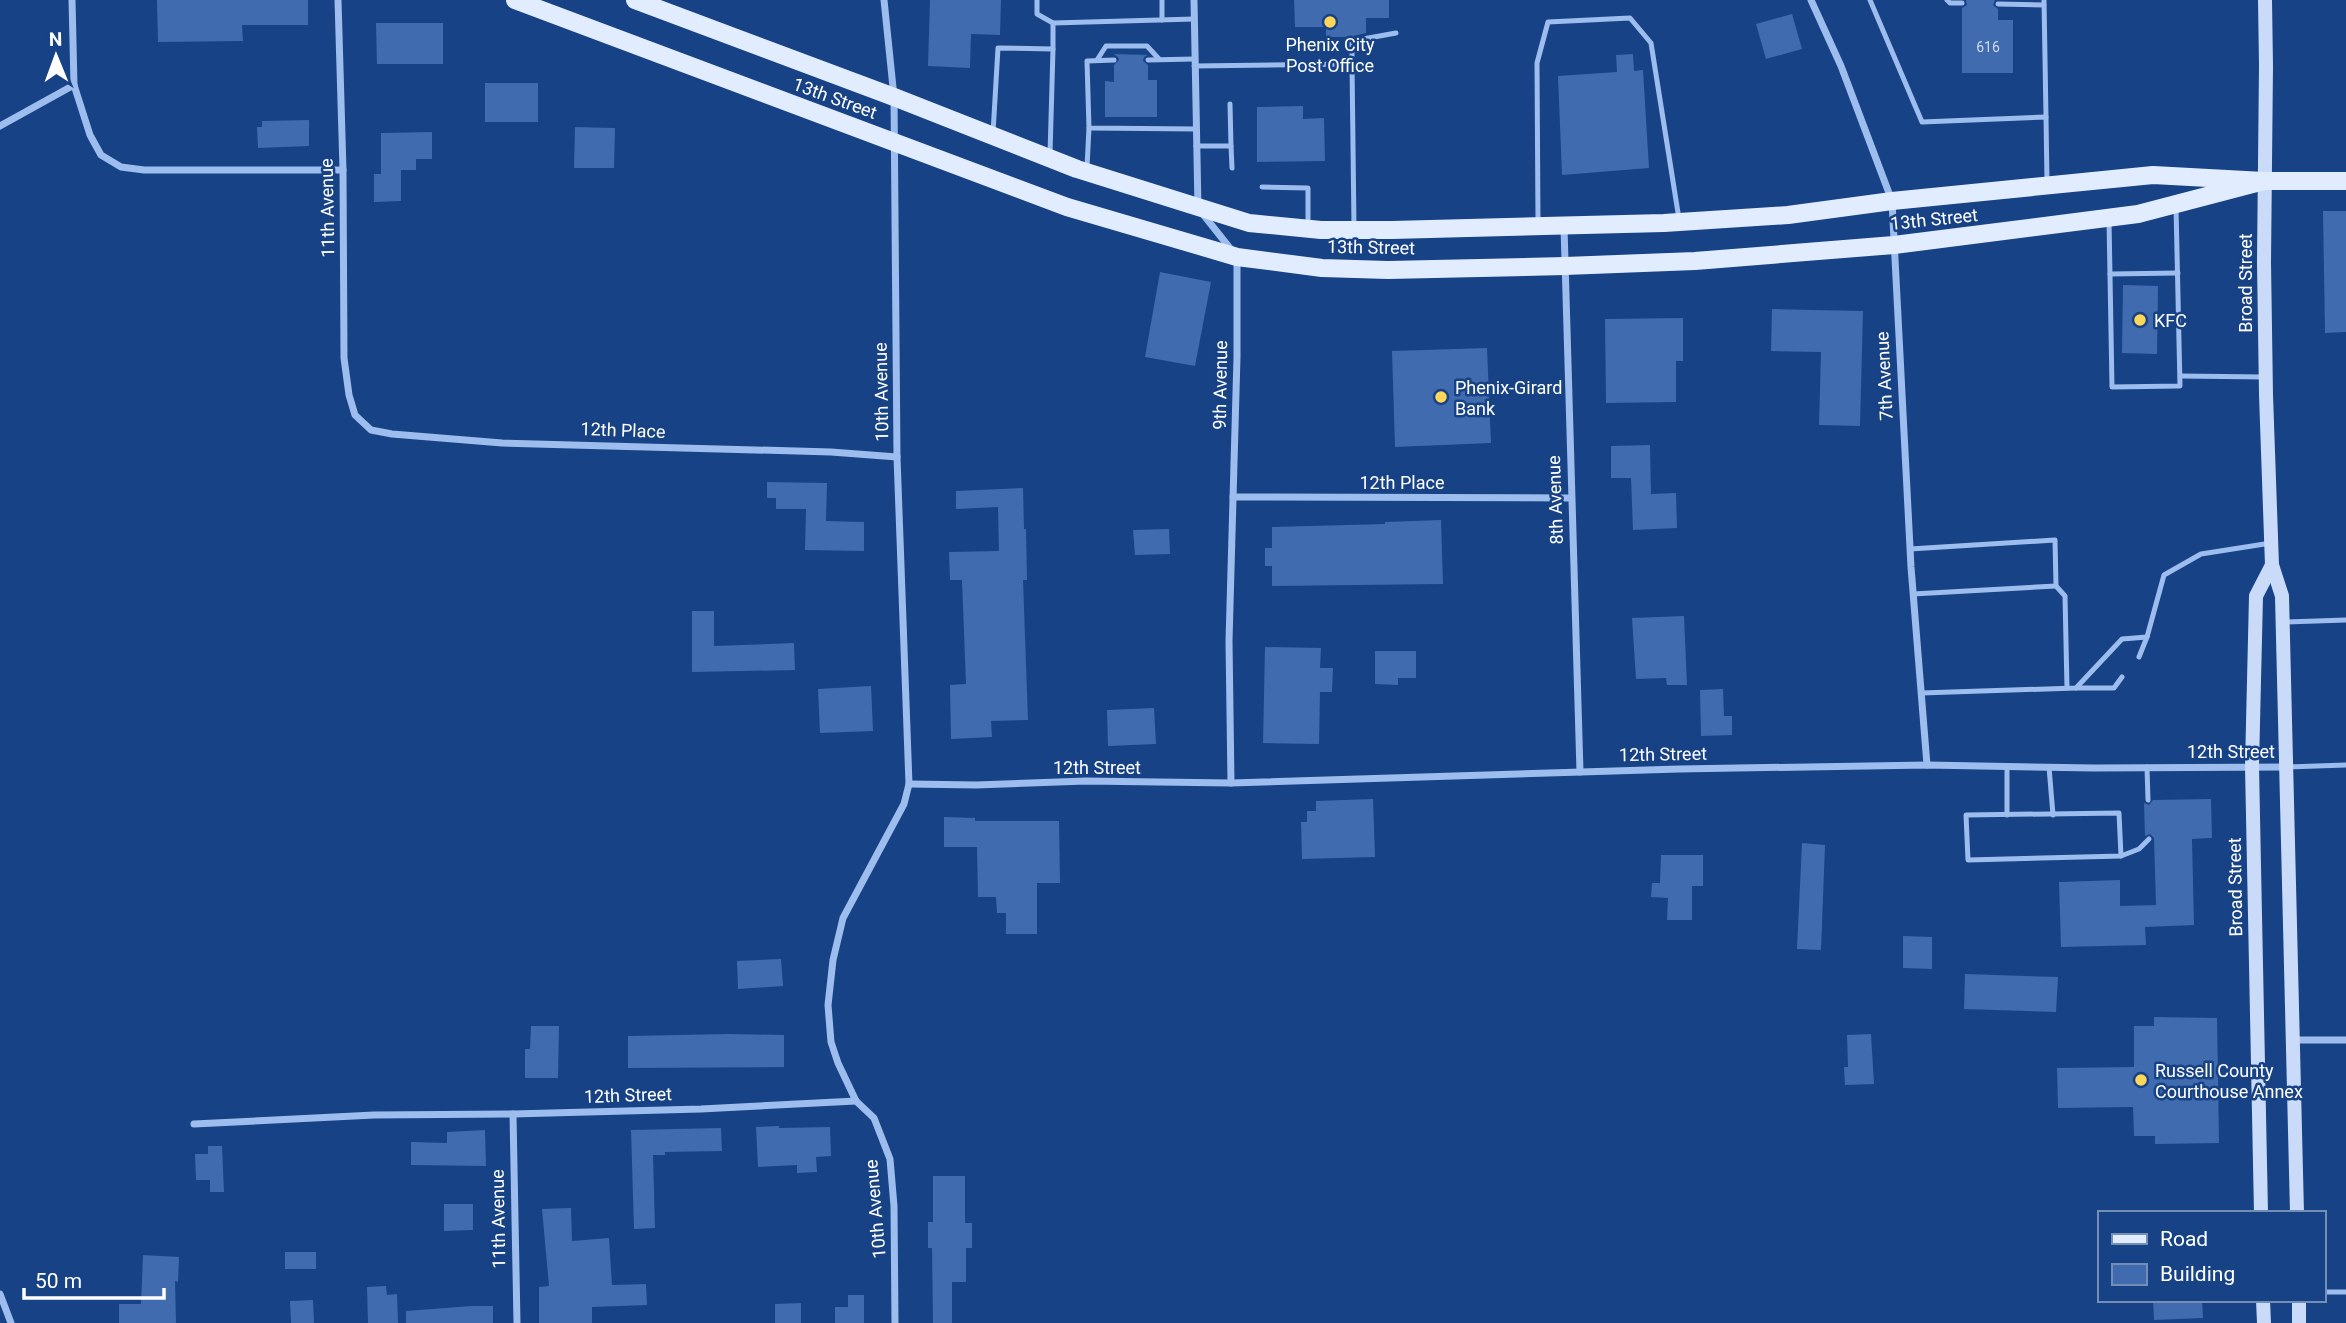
<svg xmlns="http://www.w3.org/2000/svg" width="2346" height="1323" font-family="Roboto,sans-serif">
<style>
.building{fill:#406bae}
.lines{fill:none;stroke-linecap:round;stroke-linejoin:round}
.lane{stroke:#9cbded;stroke-width:5}
.street{stroke:#9cbded;stroke-width:7}
.secondary{stroke:#c9dbf9;stroke-width:14}
.primary{stroke:#e2ecff;stroke-width:18}
.poi-dot{fill:#ffd758;stroke:#174285;stroke-width:2.5}
.labels{text-anchor:middle;dominant-baseline:central;stroke-width:5;stroke-linejoin:round;paint-order:stroke}
.number-label{font-size:14px;fill:#cfdaeb}
.poi-label{font-size:18px;fill:#fff;stroke:#174285;text-anchor:start}
.street-label{font-size:18px;fill:#fff;stroke:#174285}
</style>
<rect width="100%" height="100%" fill="#174285"/>
<!-- building -->
<g class="building">
<polygon points="157,0 308,0 308,25 242,25 243,41 158,42"/>
<polygon points="930,0 1001,0 1000,35 971,34 970,68 928,66"/>
<polygon points="1294,0 1389,0 1389,18 1366,18 1366,33 1349,37 1326,37 1326,27 1295,27"/>
<polygon points="1966,0 1995,0 1993,5 1998,9 1998,20 2013,20 2013,73 1962,73 1962,8 1967,5"/>
<polygon points="1792,14 1802,49 1766,59 1756,24"/>
<polygon points="376,23 443,23 443,64 377,64"/>
<polygon points="1114,54 1148,55 1144,57 1143,61 1148,65 1148,80 1157,80 1157,117 1105,117 1105,81 1114,82 1114,65 1119,60 1118,57"/>
<polygon points="1633,54 1634,71 1643,70 1649,168 1562,175 1558,76 1617,72 1616,55"/>
<rect x="485" y="83" width="53" height="39"/>
<polygon points="1303,106 1303,119 1324,118 1325,161 1257,162 1257,107"/>
<polygon points="309,120 309,146 258,148 257,127 262,127 262,121"/>
<polygon points="575,127 615,128 614,168 574,168"/>
<polygon points="432,132 432,159 416,159 416,170 401,170 401,201 374,202 374,174 381,174 381,133"/>
<polygon points="2323,211 2346,211 2346,332 2325,333"/>
<polygon points="1160,272 1211,282 1195,366 1145,357"/>
<polygon points="2123,285 2158,286 2157,354 2122,353"/>
<polygon points="1772,309 1863,311 1860,426 1819,425 1821,352 1771,351"/>
<polygon points="1683,318 1683,361 1676,361 1676,402 1606,403 1605,319"/>
<polygon points="1487,348 1491,443 1395,447 1392,351"/>
<polygon points="1650,445 1651,494 1676,493 1677,528 1633,530 1631,478 1611,478 1611,446"/>
<polygon points="767,482 827,483 826,521 864,522 864,551 805,550 806,509 776,509 776,498 767,498"/>
<polygon points="1023,488 1024,529 1026,529 1027,580 1023,580 1028,720 991,721 992,737 951,739 950,685 966,684 962,580 950,580 949,552 999,551 998,507 956,509 956,491"/>
<polygon points="1441,520 1443,584 1272,586 1272,566 1265,566 1265,548 1272,548 1272,527 1385,524 1385,522"/>
<polygon points="1169,529 1170,554 1135,555 1133,530"/>
<polygon points="692,611 714,611 714,646 794,643 795,670 692,672"/>
<polygon points="1684,616 1687,685 1667,685 1666,678 1636,679 1632,618"/>
<polygon points="1265,647 1321,648 1320,668 1333,668 1332,692 1320,692 1319,744 1263,743"/>
<polygon points="1375,651 1416,651 1416,678 1398,678 1398,685 1375,684"/>
<polygon points="871,686 873,731 820,733 818,689"/>
<polygon points="1723,689 1724,716 1732,716 1732,735 1701,736 1700,690"/>
<polygon points="1154,708 1156,744 1108,746 1107,710"/>
<polygon points="1373,799 1375,857 1302,859 1301,822 1307,822 1307,811 1316,811 1316,801"/>
<polygon points="2211,799 2212,838 2192,839 2194,925 2145,927 2146,945 2061,947 2059,882 2120,880 2120,906 2156,905 2154,838 2150,834 2145,836 2144,803 2149,805 2153,800"/>
<polygon points="944,817 975,818 975,821 1059,821 1060,883 1037,883 1037,934 1006,934 1006,913 997,913 996,897 978,897 977,847 944,847"/>
<polygon points="1802,843 1825,845 1821,950 1797,949"/>
<polygon points="1661,855 1703,855 1703,886 1692,886 1692,920 1667,920 1668,898 1651,897 1652,883 1660,883"/>
<polygon points="1903,936 1932,937 1932,969 1903,968"/>
<polygon points="781,959 783,986 738,989 737,961"/>
<polygon points="1965,974 2058,977 2056,1012 1964,1009"/>
<polygon points="2154,1017 2217,1018 2219,1143 2155,1144 2155,1136 2134,1136 2133,1107 2058,1108 2057,1068 2134,1067 2134,1026 2154,1026"/>
<polygon points="531,1026 559,1026 558,1078 525,1078 525,1049 530,1049"/>
<polygon points="729,1034 784,1035 784,1067 628,1068 628,1036"/>
<polygon points="1871,1034 1874,1084 1845,1085 1844,1067 1848,1067 1847,1035"/>
<polygon points="779,1126 779,1128 830,1127 831,1156 816,1157 817,1172 797,1173 797,1165 758,1167 756,1127"/>
<polygon points="721,1128 722,1151 665,1152 665,1155 653,1155 655,1228 634,1229 631,1130"/>
<polygon points="485,1130 486,1166 411,1165 411,1142 447,1143 447,1132"/>
<polygon points="208,1146 222,1146 224,1192 210,1192 210,1180 196,1180 195,1154 208,1154"/>
<polygon points="933,1176 965,1176 965,1223 972,1223 972,1248 966,1248 966,1282 952,1282 952,1323 933,1323 932,1248 928,1248 928,1222 933,1222"/>
<polygon points="444,1204 473,1204 473,1230 444,1231"/>
<polygon points="571,1208 572,1241 609,1238 612,1285 646,1284 647,1305 592,1307 592,1323 539,1323 539,1287 549,1286 542,1209"/>
<rect x="285" y="1252" width="31" height="17"/>
<polygon points="143,1255 179,1257 178,1282 175,1281 176,1323 119,1323 119,1304 141,1304"/>
<polygon points="386,1286 387,1295 397,1294 398,1323 368,1323 367,1287"/>
<polygon points="848,1295 864,1295 864,1323 835,1323 835,1307 848,1307"/>
<polygon points="313,1300 314,1323 291,1323 290,1301"/>
<polygon points="2153,1300 2202,1300 2203,1318 2154,1320"/>
<polygon points="801,1303 801,1323 775,1323 775,1304"/>
<polygon points="471,1306 493,1306 493,1323 406,1323 406,1311"/>
</g>
<g class="lines">
<!-- lane -->
<g class="lane">
<polyline points="1037,0 1037,14 1053,23"/>
<polyline points="1162,0 1162,20"/>
<polyline points="1870,0 1922,122 2046,117 2047,182"/>
<polyline points="1947,0 1950,3 1962,3"/>
<polyline points="2044,0 2046,117"/>
<polyline points="1998,4 2044,5"/>
<polyline points="1053,49 1053,23 1194,19"/>
<polyline points="1097,60 1106,46 1147,46 1159,59"/>
<polyline points="1114,60 1087,61 1089,128 1196,129"/>
<polyline points="1148,60 1194,59"/>
<polyline points="1352,64 1352,41 1396,33"/>
<polyline points="1194,66 1352,64 1354,227"/>
<polyline points="993,133 998,48 1053,49 1050,154"/>
<polyline points="1196,146 1231,146 1230,104"/>
<polyline points="1231,146 1232,168"/>
<polyline points="1087,167 1089,128"/>
<polyline points="1262,187 1308,188 1308,226"/>
<polyline points="2109,220 2112,387 2180,386 2176,207"/>
<polyline points="1538,222 1537,63 1548,22 1630,18 1651,43 1679,219"/>
<polyline points="2110,274 2178,273"/>
<polyline points="2180,376 2265,377"/>
<polyline points="1910,549 2055,540 2056,586 2065,596 2067,688"/>
<polyline points="1913,594 2056,586"/>
<polyline points="2283,622 2346,620"/>
<polyline points="2139,657 2147,637"/>
<polyline points="2076,688 2114,688 2122,677"/>
<polyline points="1921,693 2076,688 2122,639 2147,637 2164,575 2201,554 2271,543"/>
<polyline points="2007,766 2007,815"/>
<polyline points="2049,767 2053,815"/>
<polyline points="2147,767 2148,800"/>
<polyline points="2287,767 2346,765"/>
<polygon points="2119,813 2121,856 1968,860 1966,815"/>
<polyline points="2121,856 2139,849 2149,839"/>
<polyline points="2323,1292 2346,1292"/>
</g>
<!-- street -->
<g class="street">
<polyline points="72,0 74,85 90,135 101,155 121,167 144,170 343,170"/>
<polyline points="338,0 343,170 344,358 349,395 355,415 371,430 392,434 502,443 831,452 897,457"/>
<polyline points="884,0 894,97 897,457 909,784 904,804 843,918 833,960 828,1005 831,1042 838,1063 856,1101 874,1118 890,1159 894,1206 895,1323"/>
<polyline points="1194,0 1198,208 1237,257 1237,357 1229,641 1231,783"/>
<polyline points="1811,0 1841,66 1892,201 1911,567 1927,765"/>
<polyline points="0,126 74,85"/>
<polyline points="1564,227 1580,772"/>
<polyline points="1233,497 1571,498"/>
<polyline points="909,784 976,785 1086,781 1231,783 1679,769 1927,765 2094,768 2287,767"/>
<polyline points="2293,1040 2346,1040"/>
<polyline points="513,1114 517,1323"/>
<polyline points="194,1124 374,1115 513,1114 701,1109 856,1101"/>
<polyline points="0,1294 11,1323"/>
</g>
<!-- secondary -->
<g class="secondary">
<polyline points="2265,0 2266,66 2264,262 2266,395 2272,565 2282,596 2297,1213"/>
<polyline points="2261,1213 2252,766 2256,596 2272,565"/>
<polyline points="2263,1300 2264,1323"/>
<polyline points="2299,1300 2299,1323"/>
</g>
<!-- primary -->
<g class="primary">
<polyline points="515,0 1067,207 1237,257 1322,268 1388,270 1565,266 1695,261 1894,245 2138,214 2264,181"/>
<polyline points="635,0 894,97 1077,169 1249,223 1321,230 1392,230 1664,223 1788,215 1892,201 2153,175 2264,181 2346,181"/>
</g>
</g>
<!-- markers -->
<g class="poi-dot">
<circle cx="1330" cy="22" r="7"/>
<circle cx="2140" cy="320" r="7"/>
<circle cx="1441" cy="397" r="7"/>
<circle cx="2141" cy="1080" r="7"/>
</g>
<g class="labels">
<!-- number labels -->
<g class="number-label">
<text x="1988" y="47">616</text>
</g>
<!-- poi labels -->
<g class="poi-label">
<text x="1330" y="44" text-anchor="middle">Phenix City<tspan x="1330" dy="21">Post Office</tspan></text>
<text x="2154" y="320">KFC</text>
<text x="1455" y="387">Phenix-Girard<tspan x="1455" dy="21">Bank</tspan></text>
<text x="2155" y="1070">Russell County<tspan x="2155" dy="21">Courthouse Annex</tspan></text>
</g>
<!-- street labels -->
<g class="street-label">
<text transform="translate(835 98) rotate(20)">13th Street</text>
<text transform="translate(327 208) rotate(-91)">11th Avenue</text>
<text transform="translate(1934 219) rotate(-6)">13th Street</text>
<text transform="translate(1371 247) rotate(1)">13th Street</text>
<text transform="translate(2245 283) rotate(-90)">Broad Street</text>
<text transform="translate(1884 376) rotate(-93)">7th Avenue</text>
<text transform="translate(1220 385) rotate(-89)">9th Avenue</text>
<text transform="translate(881 392) rotate(-91)">10th Avenue</text>
<text transform="translate(623 430) rotate(2)">12th Place</text>
<text x="1402" y="482">12th Place</text>
<text transform="translate(1555 500) rotate(-92)">8th Avenue</text>
<text x="2231" y="751">12th Street</text>
<text transform="translate(1663 754) rotate(-1)">12th Street</text>
<text x="1097" y="767">12th Street</text>
<text transform="translate(2235 887) rotate(-91)">Broad Street</text>
<text transform="translate(628 1095) rotate(-2)">12th Street</text>
<text transform="translate(875 1209) rotate(-95)">10th Avenue</text>
<text transform="translate(498 1219) rotate(-91)">11th Avenue</text>
</g>
</g>
<!-- legend -->
<rect x="2098" y="1211" width="228" height="91" fill="#174285" stroke="#748eb6" stroke-width="2"/>
<rect x="2112" y="1234" width="35" height="10" fill="#e2ecff" stroke="#748eb6" stroke-width="2"/>
<text x="2160" y="1246" font-size="21" fill="#ffffff">Road</text>
<rect x="2112" y="1264" width="35" height="21" fill="#406bae" stroke="#748eb6" stroke-width="2"/>
<text x="2160" y="1281" font-size="21" fill="#ffffff">Building</text>
<!-- north arrow -->
<g transform="translate(56 56) rotate(359)" stroke="#174285" stroke-width="5" paint-order="stroke">
<path d="M0-5L12 26L0 18L-12 26Z" fill="#ffffff"/>
<text y="-10" font-size="19" font-weight="bold" text-anchor="middle" fill="#ffffff">N</text>
</g>
<!-- scale -->
<path d="M24 1288v10h140v-10" fill="none" stroke="#ffffff" stroke-width="3.5"/>
<text x="35" y="1288" font-size="21" fill="#ffffff" stroke="#174285" stroke-width="5" paint-order="stroke">50 m</text>
</svg>
